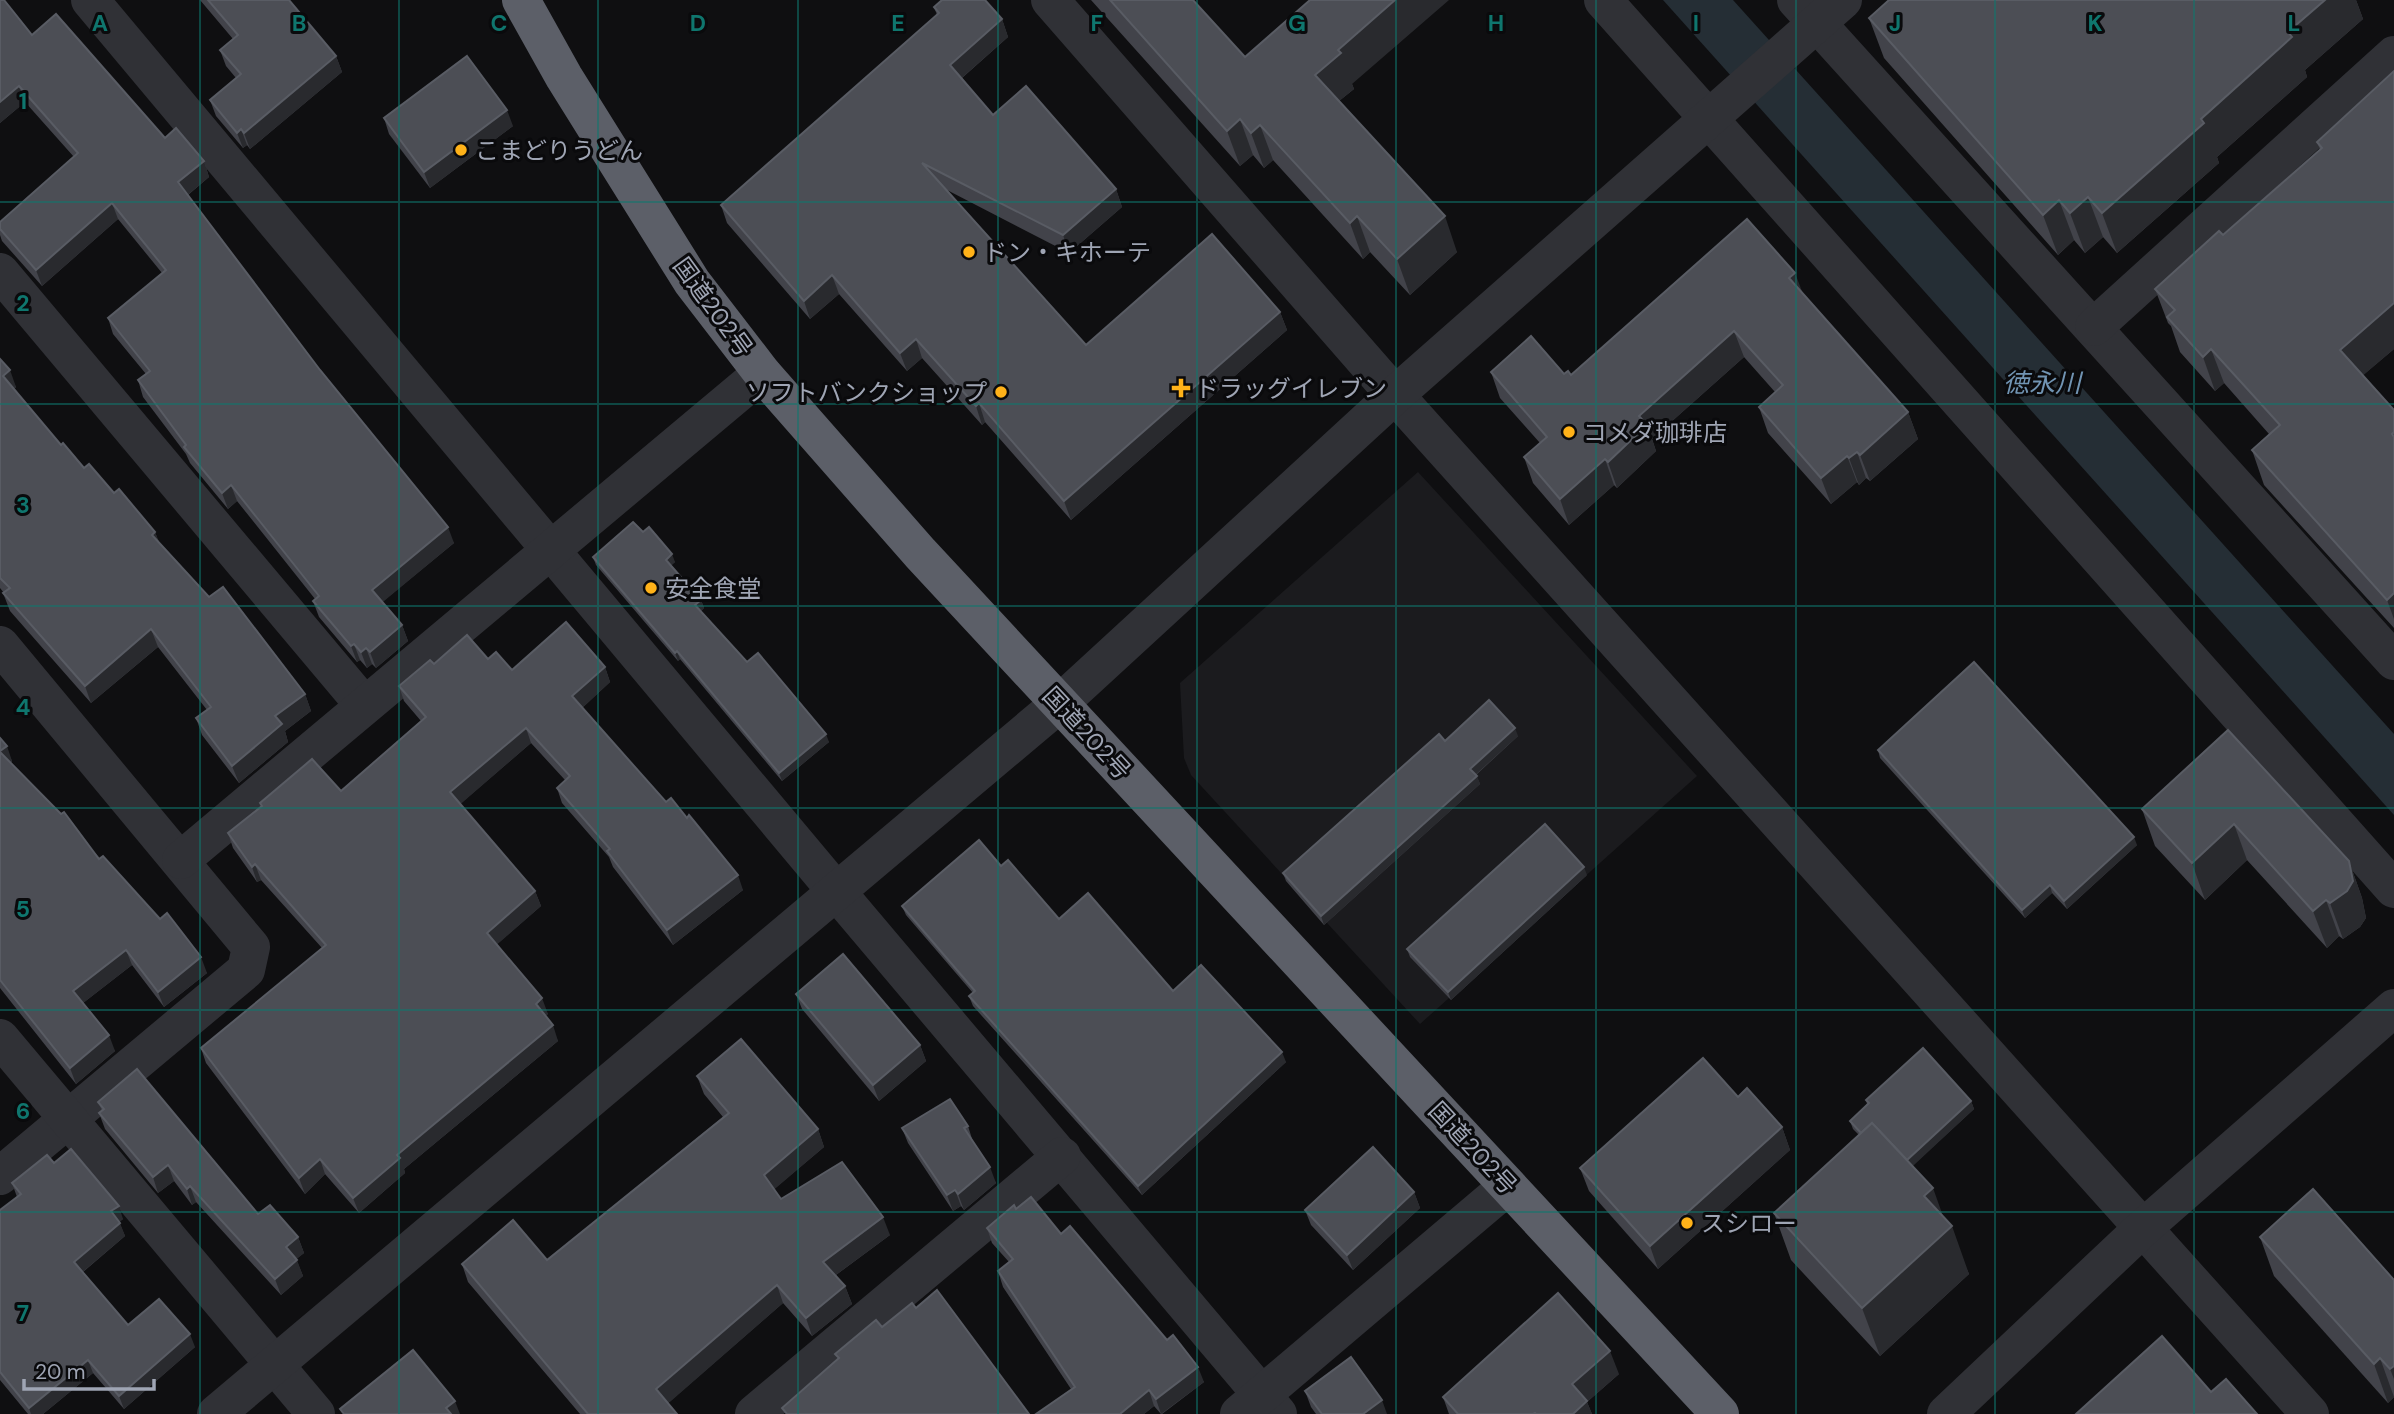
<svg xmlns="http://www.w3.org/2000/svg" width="2394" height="1414" font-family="'DM Sans','Noto Sans JP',sans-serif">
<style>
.built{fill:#1b1b1e}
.water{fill:#252e35}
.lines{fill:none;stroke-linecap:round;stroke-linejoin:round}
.minor{stroke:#303136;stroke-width:38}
.highway{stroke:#5c5f68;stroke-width:38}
.wall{fill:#42434a}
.shaded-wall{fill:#292a2e}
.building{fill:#4c4e55;stroke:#595c64;stroke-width:2}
.grid{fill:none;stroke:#0f766e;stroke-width:2;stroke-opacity:0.55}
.poi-dot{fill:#ffb219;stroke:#0a0a0c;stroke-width:2.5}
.labels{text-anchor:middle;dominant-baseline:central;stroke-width:6;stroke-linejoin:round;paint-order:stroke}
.poi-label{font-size:24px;fill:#9fa5b4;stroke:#0a0a0c;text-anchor:start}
.street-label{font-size:24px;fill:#9fa5b4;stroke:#0a0a0c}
.water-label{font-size:26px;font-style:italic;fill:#7194b3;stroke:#0a0a0c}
.grid-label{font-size:23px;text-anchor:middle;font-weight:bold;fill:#0f766e;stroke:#0a0a0c;stroke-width:6;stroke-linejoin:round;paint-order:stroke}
</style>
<rect width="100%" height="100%" fill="#0f0f11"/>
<!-- built -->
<polygon class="built" points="1418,472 1697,776 1420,1024 1191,775 1184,758 1180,683"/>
<!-- water -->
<polygon class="water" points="1663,0 1733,0 2394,734 2394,815"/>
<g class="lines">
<!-- minor -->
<g class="minor">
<polyline points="90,0 836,891 1278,1414"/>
<polyline points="1050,0 1395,395 2310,1414"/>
<polyline points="1603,0 2394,889"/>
<polyline points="1796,0 2394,661"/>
<polyline points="0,272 364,705"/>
<polyline points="2094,327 2394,55"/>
<polyline points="0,645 251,947 246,970 0,1176"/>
<polyline points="181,860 762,373"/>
<polyline points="0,1038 316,1414"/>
<polyline points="216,1414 1059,704 1395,395 1843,0"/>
<polyline points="754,1414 1062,1156"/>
<polyline points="1239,1414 1508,1186"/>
<polyline points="1946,1414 2143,1228 2394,1008"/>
</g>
<!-- highway -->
<polyline class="highway" points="521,0 564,77 692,282 762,373 920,553 1720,1414"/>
</g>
<!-- wall -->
<g class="wall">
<polygon points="0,0 32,35 165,138 204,161 209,177 188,195 320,370 454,543 382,602 402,625 408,641 376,668 372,664 367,668 360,660 357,662 319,617 313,601 315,599 237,501 228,509 190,463 186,454 143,397 138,380 146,374 113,334 108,318 162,273 118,219 42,286 2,241 0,235 0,222 74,157 25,102 0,123"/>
<polygon points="200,0 289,0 336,56 342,72 250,149 247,145 243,148 216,116 210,100 236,78 226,66 220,50 233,39"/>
<polygon points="1091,0 1193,0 1245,57 1352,84 1354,89 1339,101 1457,252 1410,295 1370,252 1363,259 1273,160 1264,168 1253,155 1240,166"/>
<polygon points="1889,0 2356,0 2363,19 2305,70 2307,77 2217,157 2219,163 2117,253 2103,237 2085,253 2074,240 2058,255 1884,58 1869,18"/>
<polygon points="934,7 1002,19 1008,37 962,78 993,115 1116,189 1122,207 1069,253 947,190 1086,345 1280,312 1287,330 1071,520 985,422 982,425 922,358 907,371 839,294 810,319 727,223 721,205 937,15"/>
<polygon points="2394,71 2394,349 2363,375 2394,410 2394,628 2264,485 2252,450 2269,434 2224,383 2215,391 2180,352 2171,326 2168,323 2155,289 2223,235 2320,150 2317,142"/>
<polygon points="384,118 513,126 430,188 389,134"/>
<polygon points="1803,293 1908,412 1918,439 1870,481 1866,478 1859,485 1857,482 1831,504 1768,433 1759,407 1775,392 1744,357 1652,439 1656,451 1617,488 1614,485 1569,525 1533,483 1524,457 1540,443 1500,398 1491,372 1571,375"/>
<polygon points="0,359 16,387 14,389 61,445 84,468 114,493 155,532 159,543 209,597 305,694 311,711 285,731 288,742 239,783 202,735 196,718 207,710 158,647 91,703 10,611 3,593 4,593 0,588"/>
<polygon points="643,532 675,562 671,565 701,600 704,608 701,611 747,662 829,742 782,781 680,659 678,661 596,565 593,557"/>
<polygon points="488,659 512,670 605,667 610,682 582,708 743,890 673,945 613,867 609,857 562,803 557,788 565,780 531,743 460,804 535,891 541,906 497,944 548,1014 545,1016 558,1041 404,1169 405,1173 359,1213 325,1174 305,1194 206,1063 201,1048 322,948 261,880 257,882 233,848 228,833 261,806 260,803 341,791 421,721 404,701 399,686 434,664"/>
<polygon points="2228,730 2349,861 2362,898 2366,918 2360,927 2343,939 2339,936 2327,948 2247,860 2205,900 2155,846 2142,809"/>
<polygon points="1518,736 1476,775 1480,784 1324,925 1286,881 1283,873 1445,741"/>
<polygon points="0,738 12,761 11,763 207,973 164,1007 132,965 83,1003 115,1051 76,1084 0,988"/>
<polygon points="1878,750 2137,845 2067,909 2052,893 2025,918 1880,758"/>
<polygon points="1001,866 1059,919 1286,1062 1142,1195 973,1006 969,996 973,993 906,915 902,906"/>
<polygon points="1587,875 1451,1000 1410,957 1407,949"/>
<polygon points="796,994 920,1045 926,1061 879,1101 802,1009"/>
<polygon points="697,1076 818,1129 824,1147 774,1189 781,1199 890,1235 836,1275 845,1286 852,1304 812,1336 783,1303 668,1403 677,1414 580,1414 468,1282 462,1264 547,1260 723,1117 704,1094"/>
<polygon points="1738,1097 1782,1127 1790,1150 1658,1269 1589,1191 1580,1168"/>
<polygon points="1866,1100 1971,1101 1974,1109 1912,1166 1943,1216 1969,1274 1880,1356 1791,1260 1774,1213 1859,1135 1853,1129 1850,1121 1867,1104"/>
<polygon points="98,1102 258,1214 298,1237 304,1253 296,1259 303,1276 281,1295 196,1202 192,1205 174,1181 158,1193 105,1129 99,1113 102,1111"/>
<polygon points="968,1126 973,1142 996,1183 964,1210 961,1206 953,1211 908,1143 902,1128"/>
<polygon points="54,1163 123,1219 119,1222 125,1236 83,1272 128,1325 195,1347 124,1409 93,1373 43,1414 28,1414 0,1380 0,1210 17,1197 12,1183"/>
<polygon points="1414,1192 1420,1208 1353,1270 1311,1225 1305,1210"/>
<polygon points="1016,1209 1061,1234 1167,1340 1204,1382 1162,1414 1161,1414 1154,1406 1144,1414 1036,1414 1071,1389 1003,1287 998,1271 1009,1262 992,1243 987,1228"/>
<polygon points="2260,1237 2394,1280 2394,1397 2388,1403 2274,1276"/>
<polygon points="1619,1374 1587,1402 1592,1414 1449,1414 1443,1397"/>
<polygon points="1305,1391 1387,1414 1316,1414 1311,1407"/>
</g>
<!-- shaded-wall -->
<g class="shaded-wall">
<polygon points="1395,0 1449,0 1352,84 1354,89 1328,110 1315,75 1338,50"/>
<polygon points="2325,0 2356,0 2363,19 2305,70 2307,77 2217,157 2219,163 2117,253 2102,213 2288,32"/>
<polygon points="1002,19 1008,37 956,83 950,65"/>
<polygon points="336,56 342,72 250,149 244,133"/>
<polygon points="19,86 25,102 0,123 0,102"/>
<polygon points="507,110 513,126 430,188 424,172"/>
<polygon points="1240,119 1253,155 1240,166 1227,131"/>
<polygon points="1260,125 1273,160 1264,168 1251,133"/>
<polygon points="241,129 247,145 243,148 237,133"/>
<polygon points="204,161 209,177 184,198 178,182"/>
<polygon points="1116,189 1122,207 1069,253 1063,235"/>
<polygon points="2088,197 2103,237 2085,253 2070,213"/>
<polygon points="2059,200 2074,240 2058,255 2043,215"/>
<polygon points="112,203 118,219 42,286 36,270"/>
<polygon points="1357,216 1370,252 1363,259 1350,223"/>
<polygon points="1445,216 1457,252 1410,295 1397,259"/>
<polygon points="1795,273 1805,299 1789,278"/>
<polygon points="832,275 839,294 810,319 804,301"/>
<polygon points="2394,303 2394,349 2353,384 2340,350"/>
<polygon points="1280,312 1287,330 1071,520 1064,501"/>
<polygon points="1734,331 1744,357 1652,439 1656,451 1617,488 1608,462 1639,416"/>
<polygon points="916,339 922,358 907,371 900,353"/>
<polygon points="2211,349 2224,383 2215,391 2203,357"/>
<polygon points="10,370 16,387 9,393 3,376"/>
<polygon points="979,403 985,422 982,425 976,406"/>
<polygon points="1908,412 1918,439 1870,481 1860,455"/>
<polygon points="1857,452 1866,478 1859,485 1849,458"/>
<polygon points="1847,456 1857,482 1831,504 1821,478"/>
<polygon points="1605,459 1614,485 1569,525 1560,499"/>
<polygon points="231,485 237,501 228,509 222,493"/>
<polygon points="448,527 454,543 378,606 372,590"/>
<polygon points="155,532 162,549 152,535"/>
<polygon points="672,554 675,562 669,568 666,560"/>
<polygon points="2394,593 2394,619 2387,600"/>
<polygon points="701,600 704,608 698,613 695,605"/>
<polygon points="402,625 408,641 376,668 370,652"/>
<polygon points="151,629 158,647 91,703 85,686"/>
<polygon points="354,644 360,660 357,662 351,646"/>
<polygon points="366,648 372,664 367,668 361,652"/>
<polygon points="677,651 680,659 678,661 675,653"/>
<polygon points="605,667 610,682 578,712 572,696"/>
<polygon points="305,694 311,711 285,731 288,742 239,783 232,766 275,716"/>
<polygon points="526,728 531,743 456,808 450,792"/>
<polygon points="1515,728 1518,736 1473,777 1470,769"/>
<polygon points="826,734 829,742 782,781 779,773"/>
<polygon points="7,746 12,761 5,767 0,751"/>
<polygon points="1477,776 1480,784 1324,925 1321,916"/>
<polygon points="2234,824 2247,860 2205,900 2192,863"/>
<polygon points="2134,837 2137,845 2067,909 2064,901"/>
<polygon points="2349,861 2362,898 2366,918 2360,927 2343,939 2330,903"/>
<polygon points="255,864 261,880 257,882 252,867"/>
<polygon points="1584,867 1587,875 1451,1000 1448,992"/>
<polygon points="738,875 743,890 673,945 667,930"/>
<polygon points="2050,885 2052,893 2025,918 2022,910"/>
<polygon points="535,891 541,906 493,948 487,933"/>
<polygon points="2326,900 2339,936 2327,948 2313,911"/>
<polygon points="126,950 132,965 78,1007 73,991"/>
<polygon points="201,957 207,973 164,1007 158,992"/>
<polygon points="542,998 548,1014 541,1019 536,1004"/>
<polygon points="553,1025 558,1041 404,1169 405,1173 359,1213 353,1198 397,1155"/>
<polygon points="109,1035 115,1051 76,1084 70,1068"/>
<polygon points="920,1045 926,1061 879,1101 873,1085"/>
<polygon points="1282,1052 1286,1062 1142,1195 1138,1186"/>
<polygon points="1971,1101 1974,1109 1899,1179 1896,1171"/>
<polygon points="1782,1127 1790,1150 1658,1269 1650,1246"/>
<polygon points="818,1129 824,1147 770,1193 764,1175"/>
<polygon points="320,1159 325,1174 305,1194 299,1178"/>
<polygon points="168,1165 174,1181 158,1193 153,1177"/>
<polygon points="990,1167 996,1183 964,1210 958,1194"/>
<polygon points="190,1186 196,1202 192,1205 187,1189"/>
<polygon points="1933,1188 1948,1230 1952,1226 1969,1274 1880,1356 1862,1308 1924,1196"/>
<polygon points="955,1190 961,1206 953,1211 947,1195"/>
<polygon points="1414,1192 1420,1208 1353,1270 1347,1255"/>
<polygon points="119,1206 123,1219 116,1225 111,1211"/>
<polygon points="883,1217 890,1235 829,1280 823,1262"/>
<polygon points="120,1223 125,1236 79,1275 74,1262"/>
<polygon points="298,1237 304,1253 292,1263 286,1247"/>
<polygon points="297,1260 303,1276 281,1295 275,1279"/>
<polygon points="777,1285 783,1303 663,1408 656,1389"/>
<polygon points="845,1286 852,1304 812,1336 806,1318"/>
<polygon points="190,1334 195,1347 124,1409 119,1396"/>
<polygon points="1610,1351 1619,1374 1587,1402 1592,1414 1573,1414 1572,1384"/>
<polygon points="2380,1358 2394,1397 2388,1403 2374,1364"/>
<polygon points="88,1360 93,1373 43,1414 31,1414 29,1408"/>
<polygon points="2394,1366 2394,1379 2390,1369"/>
<polygon points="1198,1367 1204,1382 1161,1414 1156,1399"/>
<polygon points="1149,1390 1154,1406 1144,1414 1120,1414"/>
<polygon points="1382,1400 1387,1414 1363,1414"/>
<polygon points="455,1401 460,1414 448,1414 446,1408"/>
</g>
<!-- building -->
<g class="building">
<polygon points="0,0 4,0 32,35 56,14 165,138 176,128 204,161 178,182 320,370 448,527 372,590 402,625 370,652 366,648 361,652 354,644 351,646 313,601 319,596 231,485 222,493 184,447 186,445 138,380 150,371 108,318 166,270 112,203 36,270 0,229 0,222 78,153 19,86 0,102"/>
<polygon points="208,0 289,0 336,56 244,133 241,129 237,133 210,100 241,74 220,50 238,35"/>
<polygon points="942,0 985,0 1002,19 950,65 993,115 1026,86 1116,189 1063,235 922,163 1086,345 1212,234 1280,312 1064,501 979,403 976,406 916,339 900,353 832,275 804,301 721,205 939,13 934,7"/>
<polygon points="1110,0 1193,0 1245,57 1310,0 1395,0 1338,50 1341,53 1315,75 1445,216 1397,259 1357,216 1350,223 1260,125 1251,133 1240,119 1227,131"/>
<polygon points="1889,0 2325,0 2288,32 2292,37 2201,119 2204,123 2102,213 2088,197 2070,213 2059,200 2043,215 1869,18"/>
<polygon points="467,56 507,110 424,172 384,118"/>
<polygon points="2394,71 2394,303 2340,350 2394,410 2394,432 2392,434 2394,437 2394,593 2387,600 2252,450 2280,425 2211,349 2203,357 2167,317 2175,310 2155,289 2219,231 2223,235 2322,148 2317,142"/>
<polygon points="1747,219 1795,273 1789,278 1908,412 1860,455 1857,452 1849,458 1847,456 1821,478 1759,407 1783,385 1734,331 1639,416 1647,425 1608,462 1605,459 1560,499 1524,457 1547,437 1491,372 1531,336 1564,374 1568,371 1571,375"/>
<polygon points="0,359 10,370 3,376 61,445 63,443 84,468 89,464 114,493 119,489 155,532 152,535 209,597 223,587 305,694 275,716 282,724 232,766 196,718 211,707 151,629 85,686 3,593 10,588 0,578"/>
<polygon points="633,522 643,532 649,527 672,554 666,560 701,600 695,605 747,662 758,653 826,734 779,773 677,651 675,653 593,557"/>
<polygon points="566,622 605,667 572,696 666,802 671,798 687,818 689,815 738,875 667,930 607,851 610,849 557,788 570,776 526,728 450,792 535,891 487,933 542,998 536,1004 553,1025 397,1155 400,1158 353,1198 320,1159 299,1178 201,1048 326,945 255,864 252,867 228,833 262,806 260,803 312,759 341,791 426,717 399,686 430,660 434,664 467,635 488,659 496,652 512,670"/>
<polygon points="1974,662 2134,837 2064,901 2050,885 2022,910 1878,750"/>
<polygon points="1489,700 1515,728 1470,769 1477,776 1321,916 1283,873 1439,734 1445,741"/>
<polygon points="2228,730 2349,861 2353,881 2347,891 2330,903 2326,900 2313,911 2234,824 2192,863 2142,809"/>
<polygon points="0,738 7,746 0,751"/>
<polygon points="0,752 61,814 64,812 99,859 103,856 160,919 167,913 201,957 158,992 126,950 73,991 109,1035 70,1068 0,980"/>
<polygon points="1545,824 1584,867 1448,992 1407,949"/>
<polygon points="979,840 1001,866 1008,860 1059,919 1088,893 1173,991 1201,965 1282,1052 1138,1186 969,996 975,991 902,906"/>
<polygon points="843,954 920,1045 873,1085 796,994"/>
<polygon points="741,1039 818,1129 764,1175 781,1199 842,1162 883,1217 823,1262 845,1286 806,1318 777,1285 656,1389 677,1414 588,1414 462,1264 513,1220 547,1260 729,1113 697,1076"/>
<polygon points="1923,1048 1971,1101 1907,1160 1872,1123 1861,1133 1850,1121 1869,1103 1866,1100"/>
<polygon points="1703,1058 1738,1097 1747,1088 1782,1127 1650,1246 1580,1168"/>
<polygon points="137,1069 258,1214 270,1205 298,1237 286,1247 297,1260 275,1279 190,1186 187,1189 168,1165 153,1177 99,1113 104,1109 98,1102"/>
<polygon points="950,1099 968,1126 964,1128 990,1167 958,1194 955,1190 947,1195 902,1128"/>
<polygon points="1872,1123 1933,1188 1924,1196 1952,1226 1862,1308 1774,1213"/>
<polygon points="1373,1147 1414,1192 1347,1255 1305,1210"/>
<polygon points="71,1149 119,1206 111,1211 120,1223 74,1262 128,1325 159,1299 190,1334 119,1396 88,1360 29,1408 0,1372 0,1210 21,1194 12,1183 47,1155 54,1163"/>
<polygon points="2313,1189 2394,1280 2394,1366 2390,1369 2380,1358 2374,1364 2260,1237"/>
<polygon points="1031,1197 1061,1234 1070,1226 1167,1340 1173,1335 1198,1367 1156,1399 1149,1390 1120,1414 1036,1414 1075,1387 998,1271 1013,1259 987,1228 1014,1205 1016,1209"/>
<polygon points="937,1290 1029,1414 787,1414 782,1408 839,1358 835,1354 876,1320 882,1327 912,1303 916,1308"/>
<polygon points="1558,1293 1610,1351 1572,1384 1587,1401 1573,1414 1536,1414 1535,1413 1533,1414 1458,1414 1443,1397"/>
<polygon points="2162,1336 2211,1392 2226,1379 2257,1414 2076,1414"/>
<polygon points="413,1350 455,1401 446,1408 451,1414 344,1414 340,1409"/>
<polygon points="1351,1357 1382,1400 1363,1414 1322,1414 1305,1391"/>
</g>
<!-- grid -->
<path class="grid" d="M200,0v1414M399,0v1414M598,0v1414M798,0v1414M998,0v1414M1197,0v1414M1396,0v1414M1596,0v1414M1796,0v1414M1995,0v1414M2194,0v1414M0,202h2394M0,404h2394M0,606h2394M0,808h2394M0,1010h2394M0,1212h2394"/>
<!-- markers -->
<g class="poi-dot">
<circle cx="461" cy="150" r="7"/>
<circle cx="969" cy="252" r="7"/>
<path d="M1177.5 377.5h7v7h7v7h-7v7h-7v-7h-7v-7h7z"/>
<circle cx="1001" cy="392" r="7"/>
<circle cx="1569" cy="432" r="7"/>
<circle cx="651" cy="588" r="7"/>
<circle cx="1687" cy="1223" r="7"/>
</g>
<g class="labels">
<!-- poi labels -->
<g class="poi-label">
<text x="475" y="150">こまどりうどん</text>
<text x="983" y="252">ドン・キホーテ</text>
<text x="1195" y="388">ドラッグイレブン</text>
<text x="987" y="392" text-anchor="end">ソフトバンクショップ</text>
<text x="1583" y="432">コメダ珈琲店</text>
<text x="665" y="588">安全食堂</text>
<text x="1701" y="1223">スシロー</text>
</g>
<!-- street labels -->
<g class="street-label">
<text transform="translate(713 307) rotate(54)">国道202号</text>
<text transform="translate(1087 733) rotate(47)">国道202号</text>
<text transform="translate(1473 1148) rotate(47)">国道202号</text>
</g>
<!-- water labels -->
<g class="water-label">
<text x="2042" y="383">徳永川</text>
</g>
</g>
<g class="grid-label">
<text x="100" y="31">A</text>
<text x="299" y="31">B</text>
<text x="499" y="31">C</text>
<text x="698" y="31">D</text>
<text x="898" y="31">E</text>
<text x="1097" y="31">F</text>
<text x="1297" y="31">G</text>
<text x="1496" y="31">H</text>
<text x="1696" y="31">I</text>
<text x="1895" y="31">J</text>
<text x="2095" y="31">K</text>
<text x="2294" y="31">L</text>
<text x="23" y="109">1</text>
<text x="23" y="311">2</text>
<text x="23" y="513">3</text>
<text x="23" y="715">4</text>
<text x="23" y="917">5</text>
<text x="23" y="1119">6</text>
<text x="23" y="1321">7</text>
</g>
<!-- scale -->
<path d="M24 1379v10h130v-10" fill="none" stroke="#9fa5b4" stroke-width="3.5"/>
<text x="35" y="1379" font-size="21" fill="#9fa5b4" stroke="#0a0a0c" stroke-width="5" paint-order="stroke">20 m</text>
</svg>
